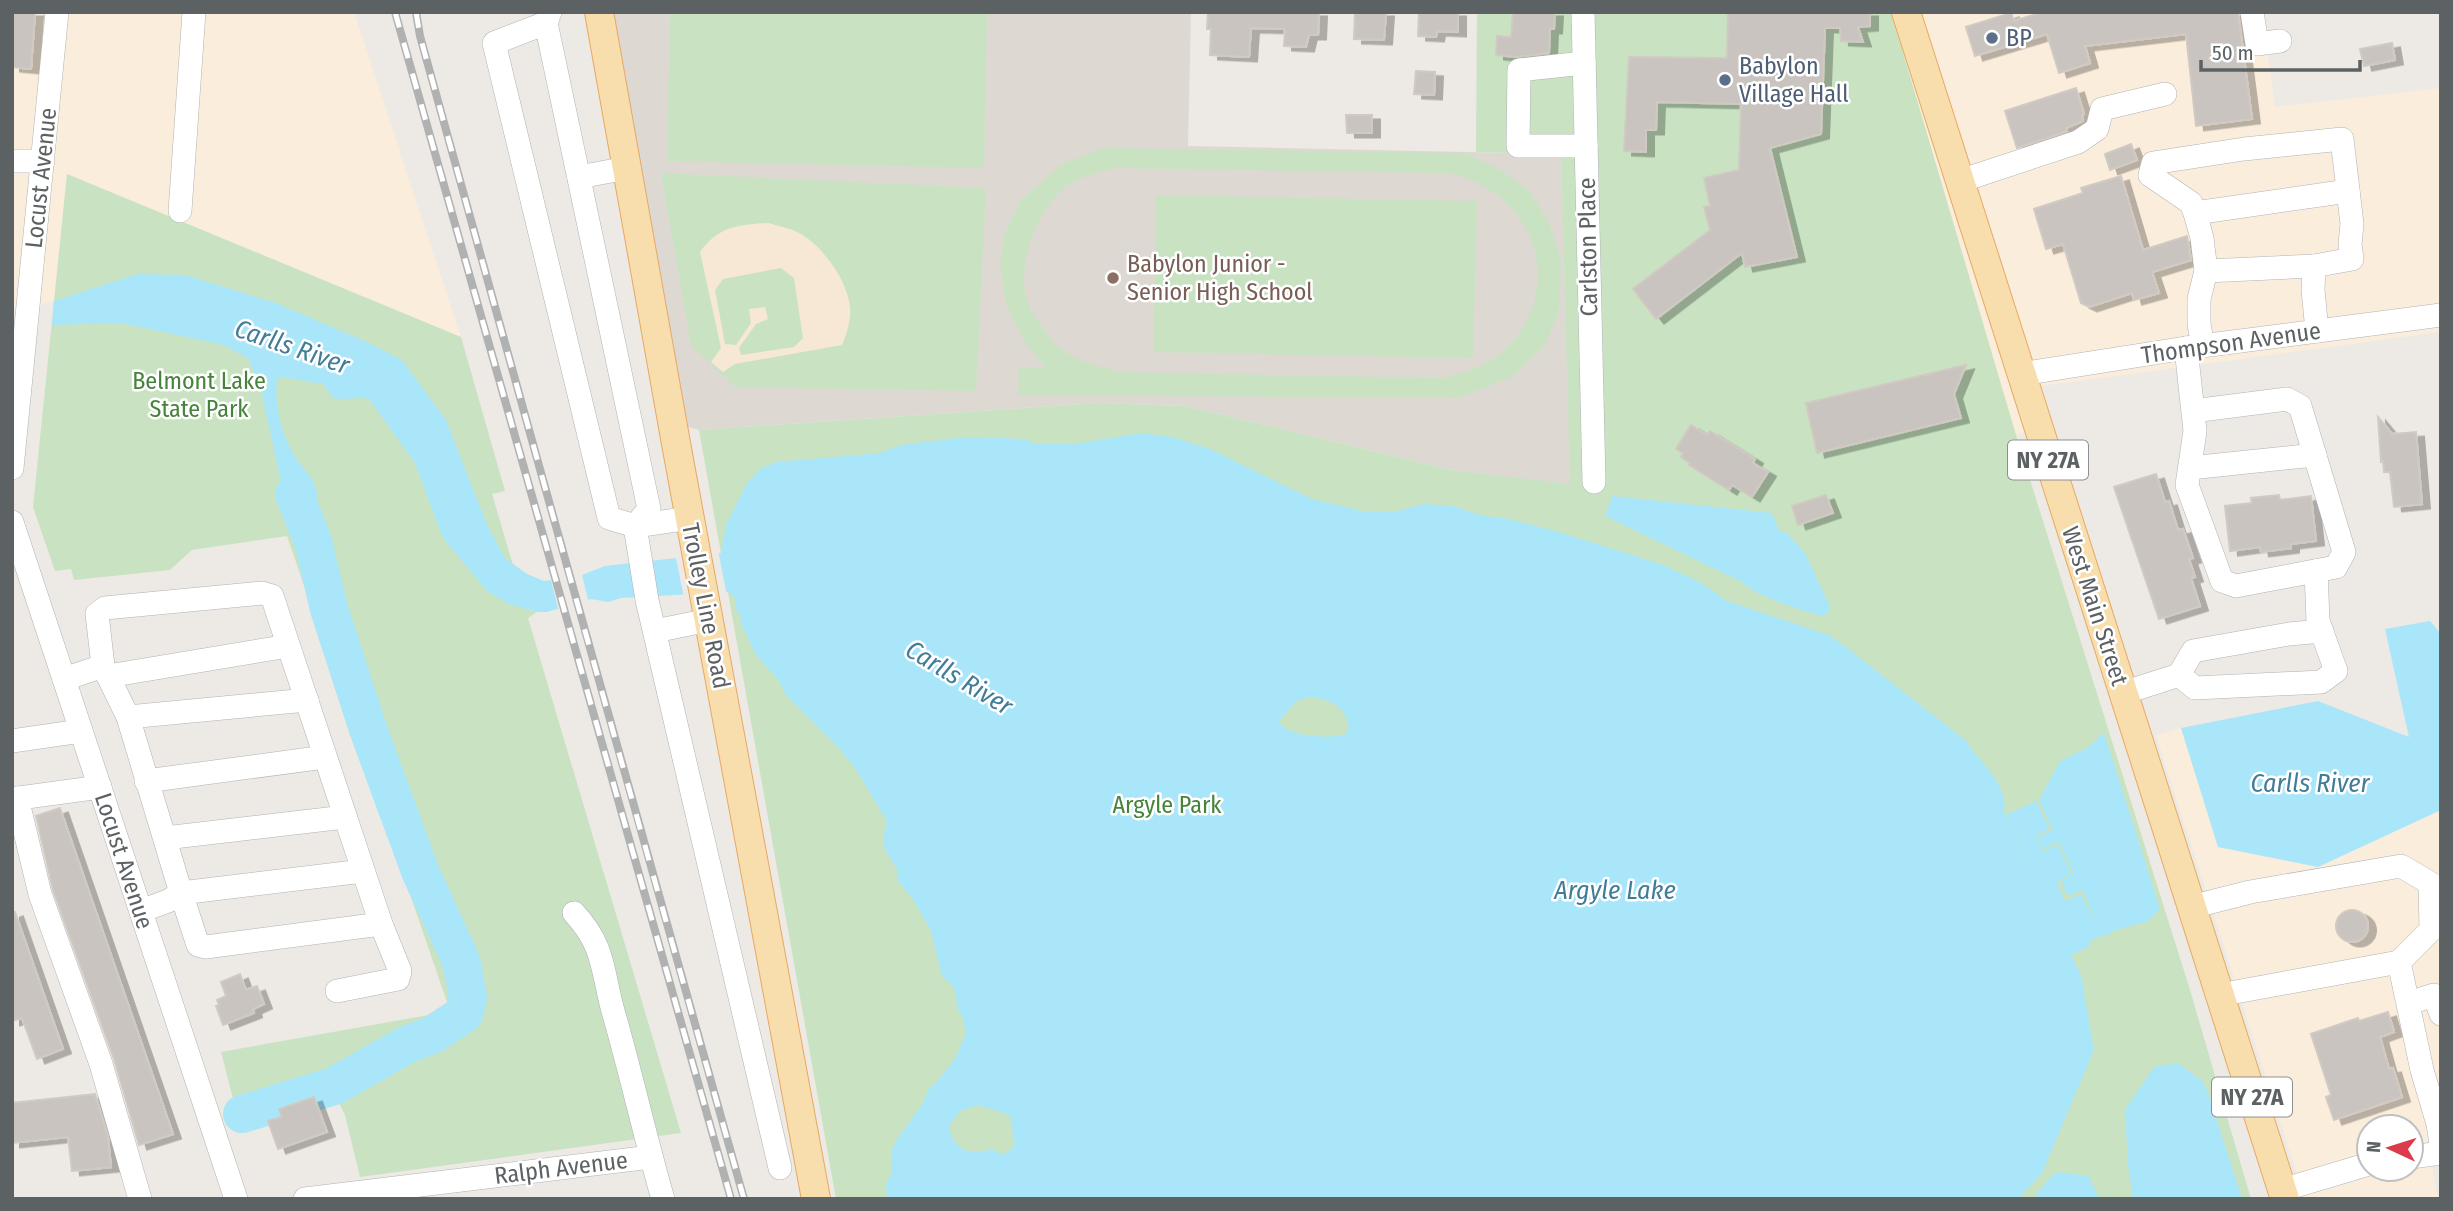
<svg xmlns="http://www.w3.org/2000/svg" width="2453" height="1211" font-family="'Fira Sans Condensed',sans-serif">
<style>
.commercial{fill:#fbeddb;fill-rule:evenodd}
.education{fill:#ddd9d2}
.green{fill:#c9e3c2;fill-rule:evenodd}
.sand{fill:#f7e8d5;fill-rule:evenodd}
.water{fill:#a9e6f9;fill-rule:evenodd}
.pier{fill:#ede9e4}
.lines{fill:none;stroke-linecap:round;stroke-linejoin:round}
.river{stroke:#a9e6f9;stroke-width:38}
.building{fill:#c9c4c0;stroke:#d1cac3;stroke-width:2;filter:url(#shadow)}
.minor-casing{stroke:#afb3b5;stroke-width:24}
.major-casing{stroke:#e7a863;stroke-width:30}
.minor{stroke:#fff;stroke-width:23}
.major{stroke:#f9dead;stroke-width:28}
.rail-casing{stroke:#b0b1b1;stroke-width:8}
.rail{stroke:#fff;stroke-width:5;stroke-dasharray:16;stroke-linecap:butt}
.service-dot{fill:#5c6f8a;stroke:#fff;stroke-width:2.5}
.education-dot{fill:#8d6e63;stroke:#fff;stroke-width:2.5}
.labels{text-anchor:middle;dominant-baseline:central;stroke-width:5;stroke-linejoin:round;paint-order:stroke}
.shield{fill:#fff;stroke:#8d9092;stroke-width:2}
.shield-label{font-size:23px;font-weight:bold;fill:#5c6163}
.service-label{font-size:24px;fill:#4e5e75;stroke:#fff;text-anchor:start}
.street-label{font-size:24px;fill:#5c6163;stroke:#fff}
.education-label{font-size:24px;fill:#785e54;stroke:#fff;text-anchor:start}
.park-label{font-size:24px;fill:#46833b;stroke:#fff}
.water-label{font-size:26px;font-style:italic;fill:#417d98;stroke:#fff}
</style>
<defs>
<filter id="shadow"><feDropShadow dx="8" dy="4.5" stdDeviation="0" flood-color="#0004"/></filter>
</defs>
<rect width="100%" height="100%" fill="#ede9e4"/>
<!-- commercial -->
<g class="commercial">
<polygon points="12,12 354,12 461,337 67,174 54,301 12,313"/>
<polygon points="1891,12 2262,12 2275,107 2441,88 2441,332 2041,386 2052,422 2016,435"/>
<path d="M2181,728l37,119 100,20 123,-57v348l-10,2 7,39h-133l-149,-464zM2369,1127h42v42h-42z"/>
</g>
<!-- education -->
<polygon class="education" points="612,12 1191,12 1188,146 1561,154 1571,485 1452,470 1186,406 1098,403 699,430 688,427"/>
<!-- green -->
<g class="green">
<polygon points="670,12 987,12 984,168 667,161"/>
<polygon points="1477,12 1891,12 2016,435 2190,990 2251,1199 836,1199 699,430 1098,403 1186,406 1452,470 1570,484 1561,154 1476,152"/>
<path d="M1103,148l362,5 35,16 30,23 19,31 12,36 -2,51 -14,35 -33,32 -54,21 -440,-3 1,-28h26l-21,-26 -18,-36 -6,-41 5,-31 16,-33 43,-37zM1114,168l324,5c8,1 18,1 26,4 111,41 92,189 -27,201l-318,-6c-21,-6 -42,-11 -59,-24 -6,-4 -10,-11 -14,-16 -8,-10 -15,-20 -19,-32 -11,-35 10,-89 37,-112 14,-11 33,-15 50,-20z"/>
<polygon points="661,173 986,188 976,391 735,387 691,345"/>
<polygon points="67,174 461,337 505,491 492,494 526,609 537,612 528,618 681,1133 360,1177 345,1115 335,1095 252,1121 237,1114 221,1052 440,1013 448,1005 287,536 192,550 170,570 74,580 71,569 55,571 33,507"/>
<polygon points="1156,195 1477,201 1473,358 1153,352"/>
</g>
<!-- sand -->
<path class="sand" d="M768,223c10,3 22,5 31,10 23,12 49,48 51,75 1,12 -3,25 -8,37l-107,19 -12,8 -12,-10 10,-14 -21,-96c19,-26 38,-27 68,-29zM781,268l13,10 9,60 -9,9 -53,8 -2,-7 17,-24 12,-5 -3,-12 -16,2 2,14 -15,22 -11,-1 -10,-54 8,-11z"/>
<!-- water -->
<g class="water">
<path d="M138,274l47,1 91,28 91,39 35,18 44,60 42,107 17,31 22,16 17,7 38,-6 23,-9 116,-13 5,-28 21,-42 13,-14 16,-7 105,-9 20,-8 65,-8 58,2 11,5h39l67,-11 32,4 37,12 102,50 51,12 30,1 31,-8 28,2 32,10 20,2 55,14 104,33 35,16 29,20 102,34 13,9 123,96c14,21 44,45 39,72l30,65 -28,-62 30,-14 14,28 -15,7 7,15 16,-6 14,29 -15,8 8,19 16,-7 15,30 -13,-34 -15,6 -7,-14 13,-8 -15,-32 -17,7 -5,-12 16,-7 -14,-30 21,-39 27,-13 17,-15 56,176 -12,12 -35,10 -9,6 -2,-2 -13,7 1,4 -19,9 10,20 13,75 -52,123 -24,26h-1131l-1,-15 5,-9 1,-25 5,-11 25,-34 7,-17 6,-4 20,-25 11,-26 -3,-16 -5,-7 -3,-19 -4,-7 -9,-8 -11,-45 -18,-32 -15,-18 -1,-12 -12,-19 -2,-10 4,-19 -32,-53 -18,-22 -51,-51 -7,-14 -23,-26 -14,-30 -3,-14 -3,-1 -1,-12 -6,-6 -108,6 -13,4 -17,-3 -44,13h-10l-28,-8 -22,-13 -44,-53 -28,-75 -46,-64c-13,-3 -23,2 -36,-1l-10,-14 -41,-7 -5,2c-3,27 5,60 21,82 8,11 16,17 19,32 3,14 -2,33 -4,48l-31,-55 -20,-91 -13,-36 -25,-14 -103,-22 -69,2 2,-24zM1309,697c21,2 42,11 39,36 -15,7 -63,4 -69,-12l17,-20zM978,1105l32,10 5,31 -12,9 -11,-6c-23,7 -40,1 -43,-24l12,-15z"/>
<path d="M1612,496l160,17 7,18 7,1 19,21 24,51v8l-6,4c-20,-5 -68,-20 -81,-34l-137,-66z"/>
<polygon points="2430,621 2441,634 2441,810 2318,867 2218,847 2181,728 2318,701 2409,737 2385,629"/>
<polygon points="2178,1063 2202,1081 2207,1090 2242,1199 2133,1199 2128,1164 2125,1110 2154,1067"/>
<polygon points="2059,1172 2089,1176 2099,1199 2033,1199 2051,1176"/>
</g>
<!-- pier -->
<g class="pier">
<polygon points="718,550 727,596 684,598 676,558"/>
<polygon points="581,571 589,603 559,612 550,576"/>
</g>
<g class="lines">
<!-- river -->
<polyline class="river" points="242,1114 334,1086 408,1044 432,1035 464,1014 468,998 462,963 420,871 369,732 329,609 313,541 294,494"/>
</g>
<!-- building -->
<g class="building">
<polygon points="12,12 35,12 31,69 12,67"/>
<polygon points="1208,12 1319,12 1318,35 1309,35 1306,47 1284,46 1285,29 1251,28 1249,57 1210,55 1211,29 1207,29"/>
<polygon points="1355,12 1386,12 1384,40 1354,39"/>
<polygon points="1419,12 1458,12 1458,32 1437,31 1436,37 1418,36"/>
<polygon points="1513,12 1555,12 1554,29 1550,29 1549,53 1516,57 1496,55 1497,36 1511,37"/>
<polygon points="1728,12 1870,12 1870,26 1858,27 1863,42 1841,41 1840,28 1825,28 1821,134 1770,148 1797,257 1745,267 1742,253 1656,319 1633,289 1710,230 1704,207 1710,206 1704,178 1739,170 1741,104 1657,102 1656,130 1646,130 1646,152 1624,151 1629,57 1727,58"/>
<polygon points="2043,12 2238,12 2252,119 2196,126 2186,34 2085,46 2090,63 2059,73 2047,34 1975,56 1966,27 2011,13 2014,21"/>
<polygon points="2392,43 2395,60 2364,66 2360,49"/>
<polygon points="1416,71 1435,72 1434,95 1414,94"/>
<polygon points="2076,88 2084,114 2082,115 2083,121 2066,128 2067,131 2017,148 2005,111"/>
<polygon points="1346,115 1372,115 1372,133 1347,133"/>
<polygon points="2131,144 2137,160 2110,170 2105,154"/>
<polygon points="2121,176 2143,250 2187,236 2191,260 2152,272 2159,293 2134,300 2132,293 2089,307 2081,303 2063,244 2046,249 2034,209 2083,193 2081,188"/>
<polygon points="1966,365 1954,394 1961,418 1817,453 1806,403"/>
<polygon points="2378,417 2392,434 2416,432 2422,504 2394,507 2390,472 2384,472 2383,461 2381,462"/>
<polygon points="1691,425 1707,435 1710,431 1755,459 1753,463 1768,472 1752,497 1732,485 1729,490 1689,465 1690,463 1681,457 1683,453 1676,449"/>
<polygon points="2156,474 2165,502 2169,501 2178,530 2183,529 2193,558 2189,559 2195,577 2191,578 2200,606 2159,619 2114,487"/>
<polygon points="1826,495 1833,513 1798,525 1792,506"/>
<polygon points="2279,495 2280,500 2311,496 2316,541 2291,544 2291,548 2261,552 2260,547 2230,551 2225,506 2252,503 2251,498"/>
<polygon points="60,808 173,1134 139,1145 114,1059 53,890 36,816"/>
<circle cx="2352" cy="926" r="16"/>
<polygon points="15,912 63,1049 37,1059 22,1018 12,1021 12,913"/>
<polygon points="240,974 246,990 257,986 264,1004 253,1009 254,1013 223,1025 216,1006 219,1005 217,1000 226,996 221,982"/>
<polygon points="2388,1012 2394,1032 2380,1037 2389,1069 2393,1068 2402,1097 2334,1120 2326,1097 2331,1095 2311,1034 2358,1018 2359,1021"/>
<polygon points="95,1094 108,1137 111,1167 72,1171 68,1137 12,1143 12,1103"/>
<polygon points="314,1097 327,1132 278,1149 268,1121 282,1117 279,1109"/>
</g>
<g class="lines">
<defs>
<g id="minor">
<polyline points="1583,12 1594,482"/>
<polyline points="2252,12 2257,44 2280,41"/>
<polyline points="546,23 494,43 609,518 635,526 649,509 546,23 550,12"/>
<polyline points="1584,63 1519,70 1518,146 1586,146"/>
<polyline points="12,161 43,161"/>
<polyline points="579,177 627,168"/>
<polyline points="1960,181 2078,142 2097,129 2102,109 2165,94"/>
<polyline points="180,211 194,12"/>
<polyline points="2195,213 2348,191"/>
<polyline points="2206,271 2314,266"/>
<polyline points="2203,346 2199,324 2199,299 2206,271 2202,238 2195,213 2191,203 2150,175 2153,163 2244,149 2342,139 2352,224 2350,244 2352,259 2314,266 2313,290 2317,331"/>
<polyline points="2186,348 2195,431 2187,485 2222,581 2236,586 2336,567 2344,552 2300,406 2287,399 2193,411"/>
<polyline points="2021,374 2186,348 2441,315"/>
<polyline points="12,468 57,12"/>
<polyline points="2190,468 2315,455"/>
<polyline points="690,518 635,526 647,600 780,1168"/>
<polyline points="12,522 236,1199"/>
<polyline points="655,631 709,620"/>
<polyline points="103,666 97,614 105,608 262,593 272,596 381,924 206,947 198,945 181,893 363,871"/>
<polyline points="2179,675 2193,651 2289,634 2322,631"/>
<polyline points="108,676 288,646"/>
<polyline points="64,679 103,666 128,717 181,893 168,901 141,911"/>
<polyline points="2123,693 2179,675 2195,688 2321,682 2336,671 2318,621 2316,571"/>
<polyline points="128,717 307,700"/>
<polyline points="12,741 81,731"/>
<polyline points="146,781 325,757"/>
<polyline points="17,798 40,894 101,1064 140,1199"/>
<polyline points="12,799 100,787"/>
<polyline points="165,838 345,817"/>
<polyline points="2191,907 2250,892 2401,866 2430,883 2431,930 2399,962"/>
<path d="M574,913c31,33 28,58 39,98 18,62 32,126 50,188"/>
<polyline points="337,991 398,979 400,971 381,924"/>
<polyline points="2219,995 2399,962 2422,1070 2438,1124 2441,1144"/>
<polyline points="2409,1003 2434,995 2441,1014"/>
<polyline points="2411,1157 2441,1153"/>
<polyline points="2282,1190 2369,1164"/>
<polyline points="305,1199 651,1157"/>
</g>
<g id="major">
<polyline points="599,12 677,449 816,1199"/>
<polyline points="1906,12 2285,1199"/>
</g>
</defs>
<!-- minor casing -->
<use href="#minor" class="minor-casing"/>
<!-- major casing -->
<use href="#major" class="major-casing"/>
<!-- minor -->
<use href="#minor" class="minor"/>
<!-- major -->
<use href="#major" class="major"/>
<defs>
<g id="rail">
<polyline points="395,12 731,1199"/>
<path d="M416,12l4,24c107,388 215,775 324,1163"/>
</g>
</defs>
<!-- rail casing -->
<use href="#rail" class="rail-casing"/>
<!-- rail -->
<use href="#rail" class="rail"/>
</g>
<!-- markers -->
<g class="service-dot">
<circle cx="1992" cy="38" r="7"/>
<circle cx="1725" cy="80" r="7"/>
</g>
<circle class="education-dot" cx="1113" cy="278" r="7"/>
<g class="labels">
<!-- shield labels -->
<g class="shield">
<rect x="2008" y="440.5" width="80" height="39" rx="5"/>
<rect x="2212" y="1077.5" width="80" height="39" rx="5"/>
</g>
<g class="shield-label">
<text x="2048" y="460">NY 27A</text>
<text x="2252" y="1097">NY 27A</text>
</g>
<!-- service labels -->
<g class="service-label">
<text x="2006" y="38">BP</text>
<text x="1739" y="66">Babylon<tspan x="1739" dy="28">Village Hall</tspan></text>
</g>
<!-- street labels -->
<g class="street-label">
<text transform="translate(41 178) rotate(-84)">Locust Avenue</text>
<text transform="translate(1588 247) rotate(-91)">Carlston Place</text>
<text transform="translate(2231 343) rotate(-8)">Thompson Avenue</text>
<text transform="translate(706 606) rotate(79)">Trolley Line Road</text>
<text transform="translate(2095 606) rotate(72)">West Main Street</text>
<text transform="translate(124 861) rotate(72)">Locust Avenue</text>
<text transform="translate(561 1168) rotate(-7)">Ralph Avenue</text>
</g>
<!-- education labels -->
<g class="education-label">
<text x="1127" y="264">Babylon Junior -<tspan x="1127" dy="28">Senior High School</tspan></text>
</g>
<!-- park labels -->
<g class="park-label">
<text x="199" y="381">Belmont Lake<tspan x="199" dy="28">State Park</tspan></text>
<text x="1167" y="805">Argyle Park</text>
</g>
<!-- water labels -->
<g class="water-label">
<text transform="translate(292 347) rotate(19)">Carlls River</text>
<text transform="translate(959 678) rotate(31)">Carlls River</text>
<text x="2310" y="783">Carlls River</text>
<text x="1615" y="890">Argyle Lake</text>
</g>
</g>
<!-- border -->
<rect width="2453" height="1211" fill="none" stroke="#5c6163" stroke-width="28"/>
<!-- north arrow -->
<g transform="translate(2390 1148) rotate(274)"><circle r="33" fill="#ffffff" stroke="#bec0c1" stroke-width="2"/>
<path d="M0-5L12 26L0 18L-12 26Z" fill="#dc3b4e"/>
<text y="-10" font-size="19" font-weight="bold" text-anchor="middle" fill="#5c6163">N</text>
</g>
<!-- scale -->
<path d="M2201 60v10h159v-10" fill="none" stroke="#5c6163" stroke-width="3.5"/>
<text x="2212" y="60" font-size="21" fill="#5c6163" stroke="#ffffff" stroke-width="5" paint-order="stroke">50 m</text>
</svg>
